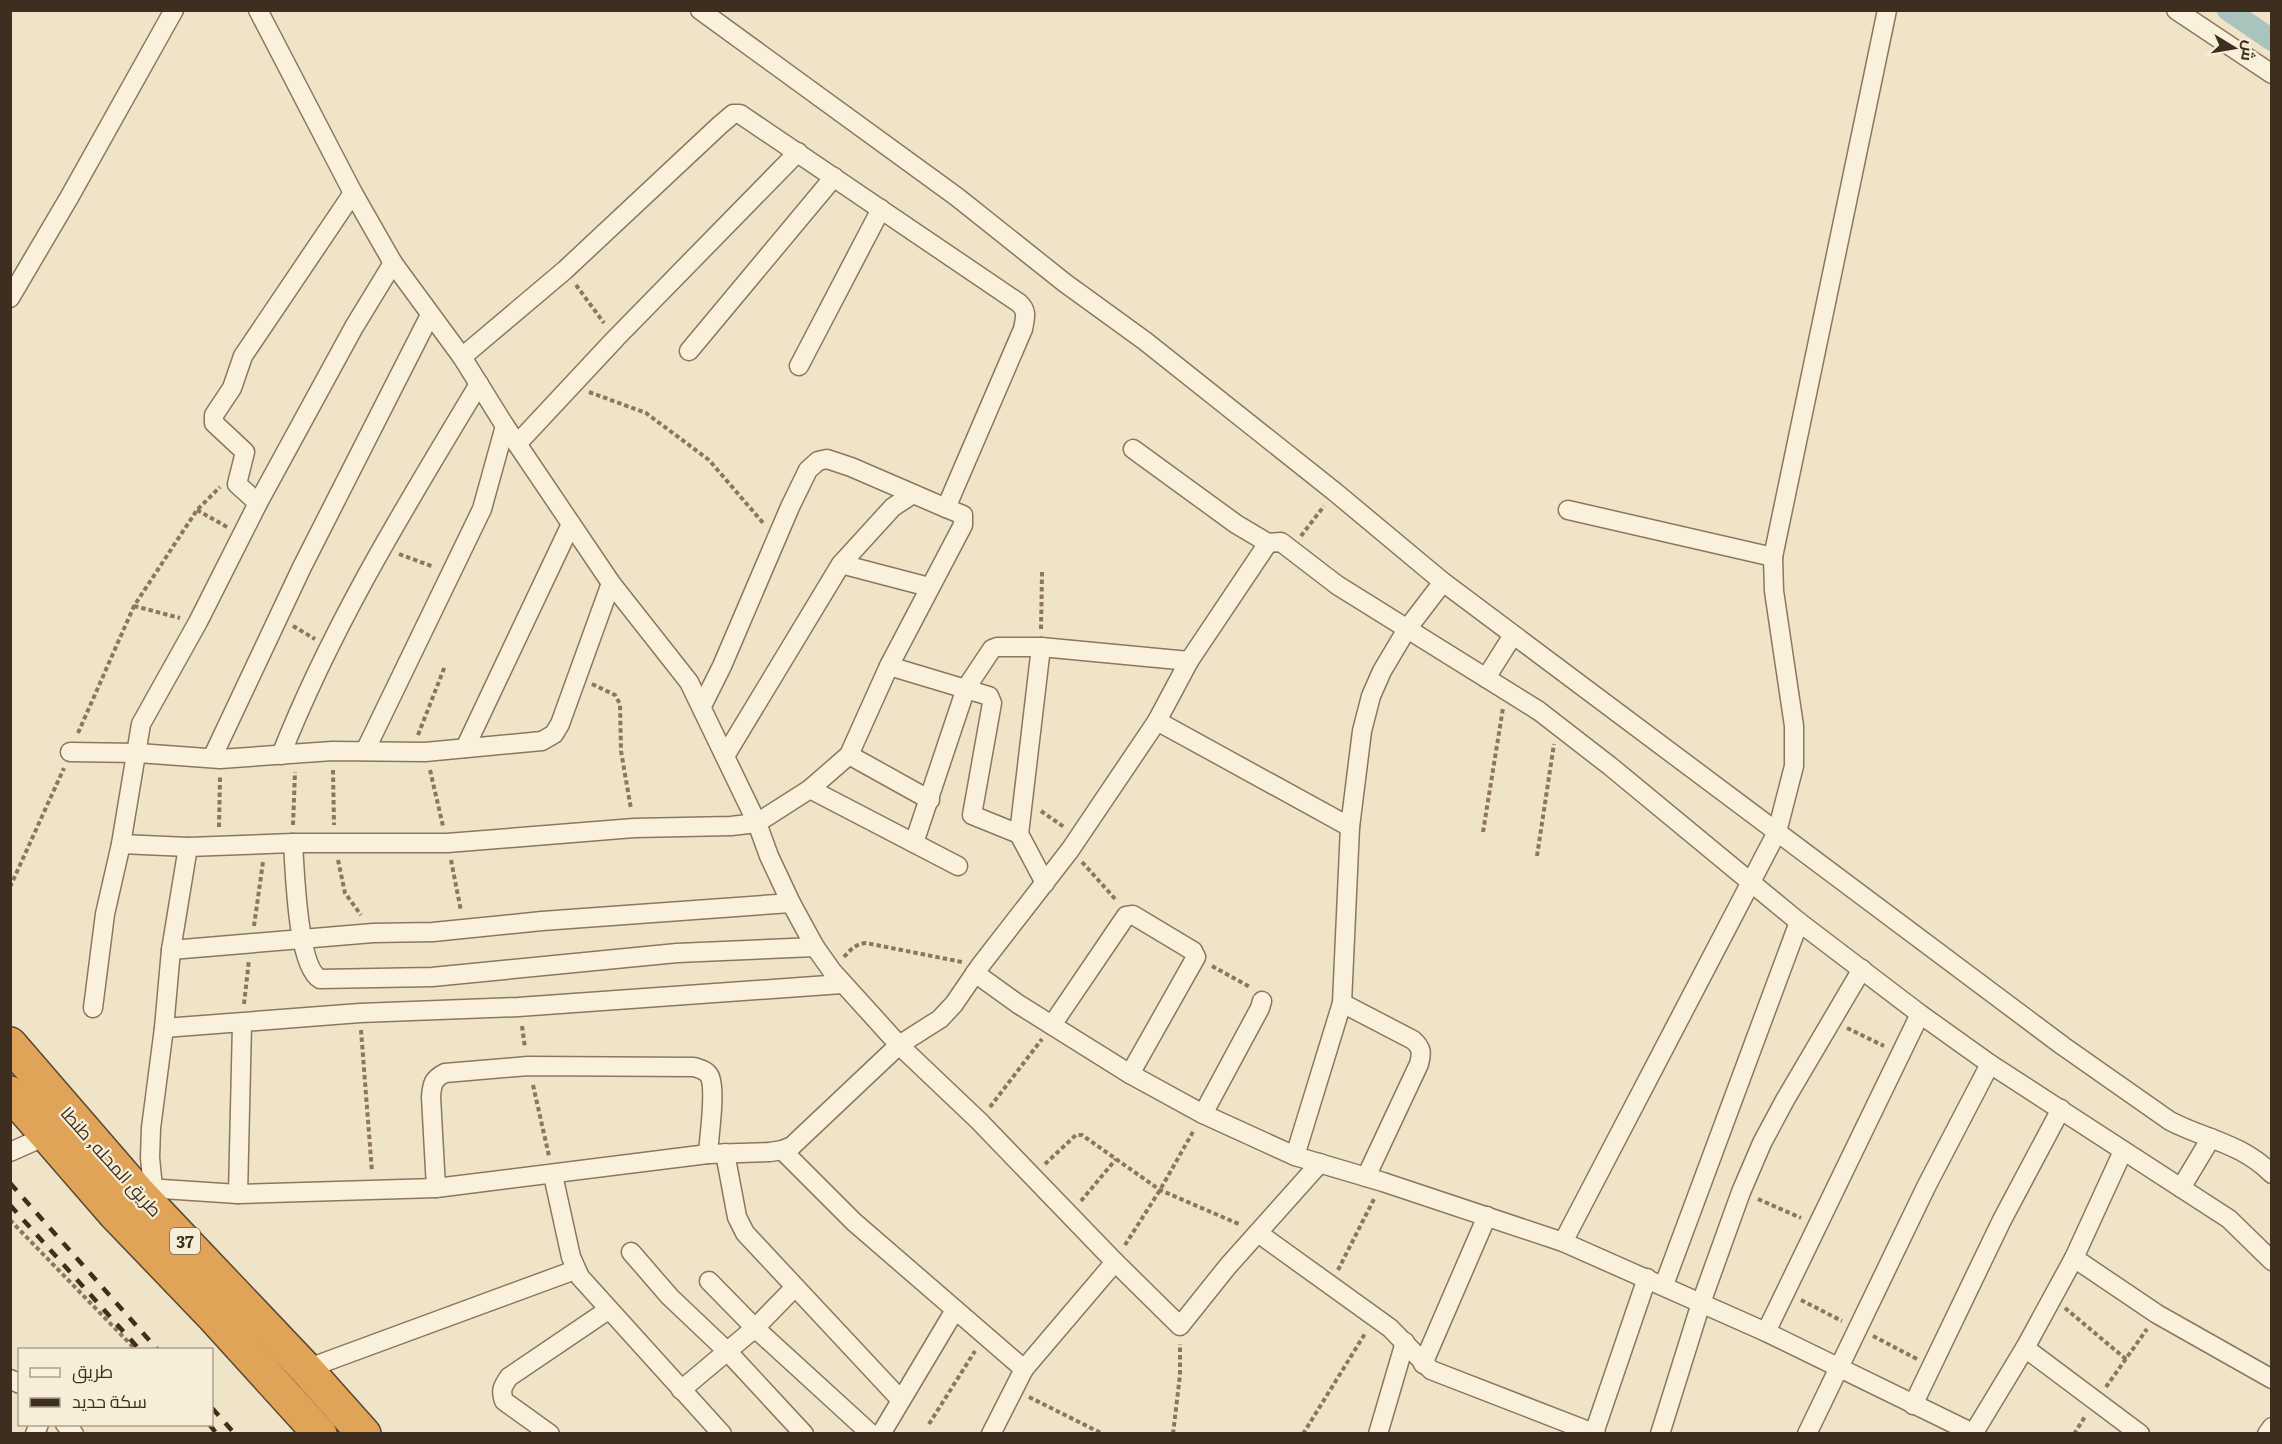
<svg xmlns="http://www.w3.org/2000/svg" width="2282" height="1444" font-family="Literata,Cairo,serif">
<style>
.lines{fill:none;stroke-linecap:round;stroke-linejoin:round}
.canal{stroke:#a9c4bc;stroke-width:22}
.street-casing{stroke:#8d765c;stroke-width:21}
.highway-casing{stroke:#5b4430;stroke-width:36}
.path{stroke:#8d765c;stroke-width:4;stroke-dasharray:4.5 3;stroke-linecap:butt}
.street{stroke:#faf1dc;stroke-width:18}
.highway{stroke:#e0a458;stroke-width:33}
.rail{stroke:#3d2e20;stroke-width:4.5;stroke-dasharray:10 10;stroke-linecap:butt}
.labels{text-anchor:middle;dominant-baseline:central;stroke-width:4.5;stroke-linejoin:round;paint-order:stroke}
.shield{fill:#f7eed8;stroke:#756857;stroke-width:1.5}
.shield-label{font-size:16px;font-weight:bold;fill:#3d2e20}
.street-label{font-size:18px;fill:#3d2e20;stroke:#f7eed8}
</style>
<rect width="100%" height="100%" fill="#f0e4c8"/>
<g class="lines">
<!-- canal -->
<polyline class="canal" points="2228,10 2272,40"/>
<defs>
<g id="street">
<polyline points="258,10 353,193"/>
<path d="M700,10l257,187 108,86 80,58 190,151 108,90 620,464 107,75c37,19 71,22 102,53"/>
<polyline points="2176,10 2272,74"/>
<polyline points="10,298 70,196 174,10"/>
<polyline points="689,351 834,177"/>
<polyline points="799,366 881,209"/>
<polyline points="517,444 616,338 798,152"/>
<polyline points="1133,449 1236,524 1268,543 1281,542 1337,585 1539,711 1610,766 1799,922 1920,1014 1990,1064 2229,1219 2272,1261"/>
<polyline points="258,503 237,484 245,452 214,423 214,415 232,388 243,356 353,193 393,263 462,357 505,426 611,583 689,682 757,823 769,856 791,903 815,947 832,971 899,1045 979,1121 1115,1262 1180,1326 1228,1266 1320,1163"/>
<polyline points="1568,510 1773,557"/>
<polyline points="841,564 893,507 913,494"/>
<polyline points="1041,647 1019,834 1045,883"/>
<polyline points="889,666 989,696 992,703 972,815 1019,834"/>
<polyline points="1486,678 1513,635"/>
<polyline points="702,706 722,666 790,507 808,470 818,461 827,459 851,467 946,508"/>
<polyline points="1157,721 1350,827"/>
<polyline points="465,748 571,524"/>
<polyline points="365,751 482,509 505,426"/>
<polyline points="70,752 138,753 220,759 332,751 425,752 542,741 554,734 560,724 611,583"/>
<path d="M281,755c52,-132 126,-251 198,-371"/>
<polyline points="849,755 930,800"/>
<polyline points="725,756 841,564 929,587"/>
<polyline points="212,758 302,567 430,315"/>
<polyline points="810,789 958,866"/>
<path d="M293,843c2,28 4,123 27,136l112,-2 245,-24 138,-6"/>
<polyline points="914,843 966,688 992,649 997,647 1041,647 1189,661"/>
<path d="M121,844l67,3 105,-4h154l187,-15 97,-2 26,-3 53,-34 39,-34 40,-89 74,-141v-10l-17,-7 77,-179c2,-11 5,-18 -4,-26l-279,-189h-7l-13,11 -155,145 -103,87"/>
<polyline points="171,950 373,933 433,932 542,921 791,903"/>
<polyline points="975,973 1018,1004 1130,1074 1203,1114 1295,1156 1383,1182 1563,1242 1766,1332 1975,1434"/>
<path d="M1342,1003l71,37c9,8 9,13 6,24l-53,113"/>
<polyline points="93,1008 105,914 121,844 141,724 198,622 258,503 354,327 393,263"/>
<polyline points="1052,1025 1126,916 1133,915 1193,951 1196,957 1130,1074"/>
<polyline points="164,1028 360,1013 518,1007 842,984"/>
<polyline points="1203,1114 1260,1008 1262,1001"/>
<polyline points="782,1150 854,1222 1024,1369"/>
<polyline points="10,1152 46,1136"/>
<polyline points="725,1153 737,1217 745,1233 900,1399"/>
<polyline points="1295,1156 1342,1003 1350,827 1362,731 1371,696 1382,671 1407,629 1443,582"/>
<polyline points="553,1175 571,1257 580,1277 722,1434"/>
<polyline points="153,1188 150,1158 151,1128 164,1028 171,950 188,847"/>
<path d="M436,1188l-5,-91c1,-13 2,-18 14,-24l83,-7 166,1c6,2 13,3 16,10 6,15 -1,59 -2,77"/>
<polyline points="2181,1188 2211,1138"/>
<polyline points="135,1193 147,1188 238,1194 436,1188 708,1154 770,1152 782,1150 792,1146 899,1045 940,1019 954,1004 980,966 1070,850 1157,721 1189,661 1268,543"/>
<polyline points="238,1194 242,1024"/>
<polyline points="1258,1233 1390,1328 1431,1370 1596,1434"/>
<polyline points="1563,1242 1777,832 1794,766 1794,726 1774,591 1773,557 1887,10"/>
<polyline points="631,1252 670,1297 728,1352 804,1434"/>
<polyline points="2074,1258 2157,1314 2272,1379"/>
<polyline points="709,1281 755,1328 871,1434"/>
<polyline points="1664,1285 1799,922"/>
<polyline points="1766,1332 1920,1014"/>
<polyline points="2025,1348 2140,1434"/>
<polyline points="1423,1364 1487,1216"/>
<polyline points="306,1369 575,1270"/>
<polyline points="10,1379 20,1384"/>
<polyline points="681,1390 755,1328 795,1287"/>
<polyline points="1913,1405 2002,1220 2061,1109"/>
<polyline points="65,1424 74,1434"/>
<polyline points="1594,1433 1647,1278"/>
<polyline points="35,1434 39,1424"/>
<path d="M550,1434l-46,-33c-4,-11 -1,-15 5,-24l99,-67"/>
<polyline points="881,1434 955,1310"/>
<polyline points="991,1434 1024,1369 1115,1262"/>
<polyline points="1378,1434 1405,1342"/>
<polyline points="1660,1434 1701,1303 1741,1192 1762,1143 1785,1100 1862,969"/>
<polyline points="1807,1434 1926,1187 1990,1064"/>
<polyline points="1973,1434 2025,1348 2074,1258 2123,1151"/>
<polyline points="2267,1434 2272,1427"/>
</g>
<g id="highway">
<polyline points="10,1044 137,1191 306,1369 364,1434"/>
<polyline points="10,1093 114,1213 211,1314 320,1434"/>
</g>
</defs>
<!-- street casing -->
<use href="#street" class="street-casing"/>
<!-- highway casing -->
<use href="#highway" class="highway-casing"/>
<!-- path -->
<g class="path">
<polyline points="576,285 604,323"/>
<polyline points="589,392 646,413 709,460 764,524"/>
<polyline points="197,510 227,527"/>
<polyline points="1301,536 1324,506"/>
<polyline points="399,554 434,567"/>
<polyline points="134,606 180,618"/>
<polyline points="293,626 315,639"/>
<polyline points="1041,629 1042,572"/>
<polyline points="592,684 615,695 620,704 621,751 631,809"/>
<polyline points="78,733 134,606 197,510 220,487"/>
<polyline points="418,735 445,666"/>
<polyline points="333,770 334,825"/>
<polyline points="430,770 443,826"/>
<polyline points="1041,811 1064,827"/>
<polyline points="293,825 295,772"/>
<polyline points="219,827 220,777"/>
<polyline points="1483,832 1503,708"/>
<polyline points="1537,856 1554,744"/>
<polyline points="338,860 345,893 361,915"/>
<polyline points="451,860 461,911"/>
<polyline points="1082,862 1117,901"/>
<polyline points="10,887 64,768"/>
<polyline points="254,926 263,862"/>
<path d="M844,957c7,-8 12,-13 22,-14l96,19"/>
<polyline points="1212,966 1250,987"/>
<polyline points="244,1004 249,960"/>
<polyline points="522,1026 525,1048"/>
<polyline points="1847,1028 1884,1046"/>
<polyline points="361,1030 372,1172"/>
<polyline points="533,1085 549,1156"/>
<polyline points="990,1107 1042,1039"/>
<polyline points="1045,1164 1076,1135 1082,1135 1160,1190 1241,1225"/>
<polyline points="1758,1199 1801,1218"/>
<polyline points="1081,1201 1116,1159"/>
<polyline points="10,1220 136,1350"/>
<polyline points="1125,1245 1160,1190 1194,1130"/>
<polyline points="1338,1270 1374,1199"/>
<polyline points="1801,1300 1842,1321"/>
<polyline points="2065,1308 2127,1360"/>
<polyline points="1873,1336 1917,1359"/>
<polyline points="2106,1387 2147,1329"/>
<polyline points="1029,1397 1103,1434"/>
<polyline points="929,1424 975,1351"/>
<polyline points="1173,1434 1180,1375 1180,1344"/>
<polyline points="1303,1434 1366,1332"/>
<polyline points="2074,1434 2086,1415"/>
</g>
<!-- street -->
<use href="#street" class="street"/>
<!-- highway -->
<use href="#highway" class="highway"/>
<!-- rail -->
<g class="rail">
<polyline points="10,1183 158,1350"/>
<polyline points="10,1205 140,1350"/>
<polyline points="212,1408 235,1434"/>
<polyline points="209,1424 217,1434"/>
</g>
</g>
<g class="labels">
<!-- shield labels -->
<rect class="shield" x="170" y="1228" width="30" height="26" rx="4.5"/>
<g class="shield-label">
<text x="185" y="1241">37</text>
</g>
<!-- street labels -->
<g class="street-label">
<text transform="translate(112 1161) rotate(48)">طريق المحله, طنطا</text>
</g>
</g>
<!-- border -->
<rect width="2282" height="1444" fill="none" stroke="#3d2e20" stroke-width="24"/>
<!-- legend -->
<rect x="18" y="1348" width="195" height="78" fill="#f7eed8" stroke="#ada18e" stroke-width="1.5"/>
<rect x="30" y="1368" width="30" height="9" fill="#faf1dc" stroke="#ada18e" stroke-width="1.5"/>
<text x="72" y="1378" font-size="18" fill="#3d2e20">طريق</text>
<rect x="30" y="1398" width="30" height="9" fill="#3d2e20" stroke="#ada18e" stroke-width="1.5"/>
<text x="72" y="1408" font-size="18" fill="#3d2e20">سكة حديد</text>
<!-- north arrow -->
<g transform="translate(2234 48) rotate(101)" stroke="#f7eed8" stroke-width="4.5" paint-order="stroke">
<path d="M0-4.5L10 22L0 15L-10 22Z" fill="#3d2e20"/>
<text y="-9" font-size="16" font-weight="bold" text-anchor="middle" fill="#3d2e20">ش</text>
</g>
</svg>
